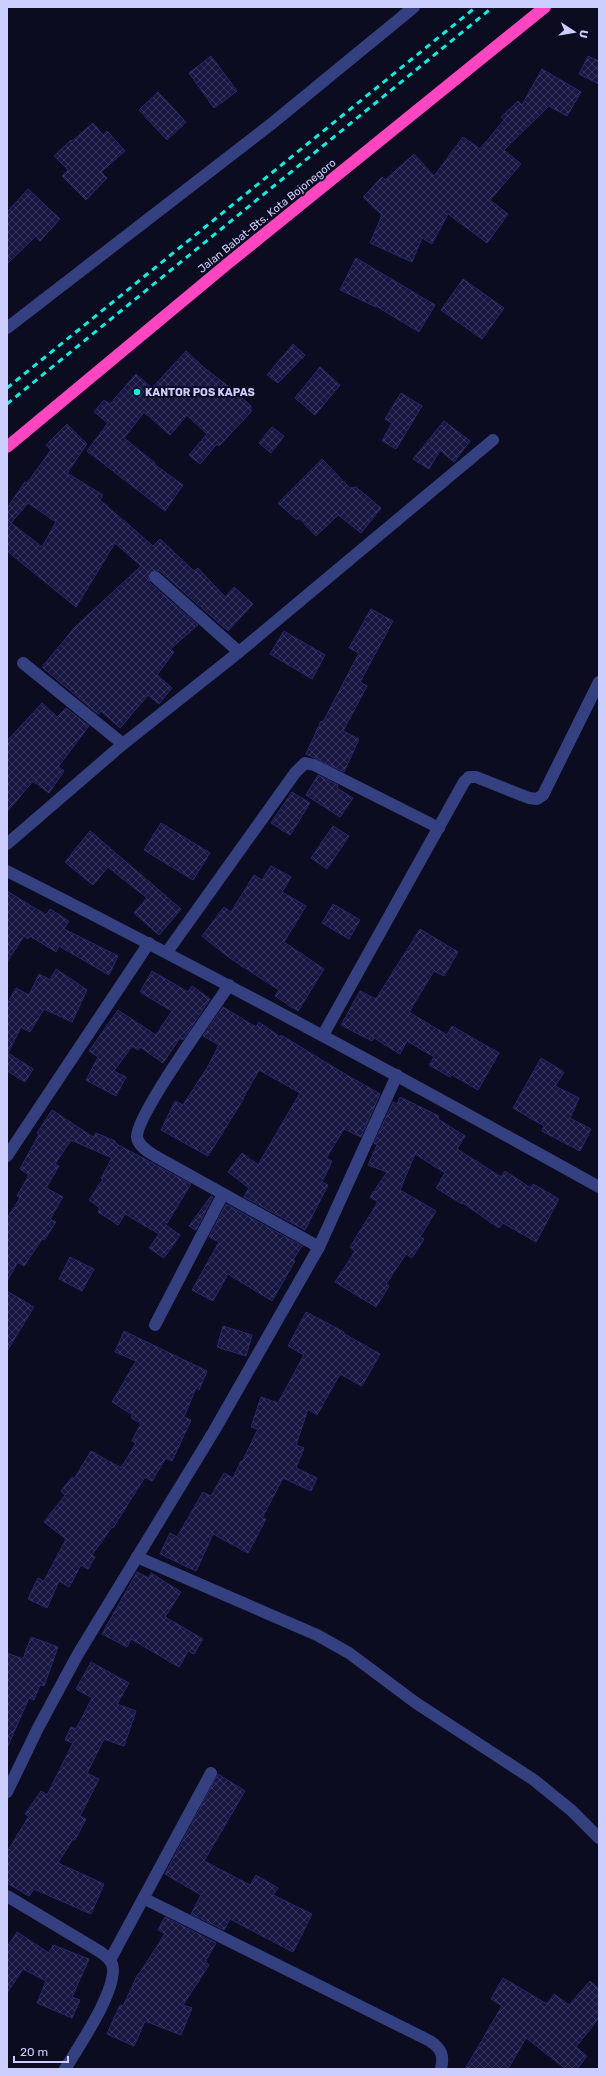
<svg xmlns="http://www.w3.org/2000/svg" width="606" height="2076" font-family="Rubik,sans-serif">
<style>
.building{fill:url(#building-cross-hatch);stroke:#29286f;fill-rule:evenodd}
.lines{fill:none;stroke-linecap:round;stroke-linejoin:round}
.minor{stroke:#354081;stroke-width:12}
.highway{stroke:#ff46c0;stroke-width:12}
.rail{stroke:#00f6e2;stroke-width:3;stroke-dasharray:6 5;stroke-linecap:butt}
.poi-dot{fill:#00f6e2;stroke:#0c0c20;stroke-width:1.5}
.labels{text-anchor:middle;dominant-baseline:central;stroke-width:4;stroke-linejoin:round;paint-order:stroke}
.street-label{font-size:11px;fill:#cbceff;stroke:#0c0c20}
.poi-label{font-size:11px;font-weight:bold;fill:#cbceff;stroke:#0c0c20;text-anchor:start}
</style>
<defs>
<pattern id="building-cross-hatch" width="8" height="8" patternUnits="userSpaceOnUse"><rect width="8" height="8" fill="#181742"/><path d="M0 0l8 8M0 8l8-8" fill="none" stroke="#38385e"/></pattern>
</defs>
<rect width="100%" height="100%" fill="#0c0c20"/>
<!-- building -->
<g class="building">
<polygon points="211,56 237,91 214,108 189,73"/>
<polygon points="588,56 599,61 599,84 579,74"/>
<polygon points="542,69 581,92 567,116 549,106 504,150 521,164 490,200 508,214 487,243 448,214 432,244 422,238 412,262 370,243 382,215 363,197 382,177 385,180 414,154 434,176 463,137 480,149 504,120 501,117 518,101 522,105"/>
<polygon points="158,92 186,122 167,140 139,110"/>
<polygon points="93,123 103,135 107,131 125,151 101,172 107,178 86,200 62,176 68,170 54,156 71,140 72,141"/>
<polygon points="28,189 60,219 40,241 36,236 7,264 7,212"/>
<polygon points="356,258 435,305 419,332 376,306 376,307 340,290"/>
<polygon points="463,279 504,308 482,339 441,310"/>
<polygon points="293,344 305,355 278,383 267,375"/>
<polygon points="186,351 202,366 238,394 251,406 251,412 219,446 217,444 200,464 189,455 207,434 187,415 170,435 144,412 124,438 155,463 154,464 183,485 165,511 87,451 108,423 94,412 104,400 110,404 136,374 152,388"/>
<polygon points="320,367 340,385 315,415 295,398"/>
<polygon points="401,393 422,406 396,449 382,441 392,423 385,419"/>
<polygon points="444,421 470,441 454,462 440,450 429,469 413,459"/>
<path d="M67,424l20,20 -20,29 36,22 -3,5 53,46 7,-7 34,32 4,-3 27,29 9,-10 19,17 -25,27 -68,-60 -4,-1 -6,2 -2,4 2,7 48,42 -28,24 4,3 -17,23 15,13 -13,16 -11,-9 -28,33 -19,-17 -3,3 -56,-47 33,-40 66,-61 -26,-23 -39,64 -69,-56v-43l18,-26 2,1 24,-33 -5,-5zM28,503l28,19 -14,25 -31,-24z"/>
<polygon points="272,427 284,436 271,453 259,443"/>
<polygon points="322,459 350,488 356,487 381,508 361,533 338,515 316,536 299,518 297,520 278,503"/>
<polygon points="371,609 393,621 360,682 367,686 343,731 359,739 344,772 306,754 321,721 323,722 359,653 349,648"/>
<polygon points="284,631 325,655 312,679 270,654"/>
<polygon points="42,703 57,717 66,708 89,726 58,767 64,771 49,793 33,781 7,812 7,741"/>
<polygon points="318,775 338,785 337,788 353,798 340,817 306,795"/>
<polygon points="292,792 310,803 290,835 271,823"/>
<polygon points="161,823 210,853 193,880 144,850"/>
<polygon points="333,826 349,836 327,869 311,858"/>
<polygon points="90,831 181,909 159,935 134,913 147,898 108,867 93,885 65,862"/>
<polygon points="271,866 291,877 282,892 306,906 284,942 324,969 298,1011 275,996 279,990 231,959 202,936 224,907 231,912 254,875 262,880"/>
<polygon points="7,891 46,915 50,909 69,921 64,929 118,956 109,975 59,946 56,952 30,936 28,939 24,936 7,962"/>
<polygon points="333,904 360,920 349,939 322,923"/>
<polygon points="420,929 458,952 444,976 434,971 409,1012 447,1035 452,1026 499,1053 478,1090 452,1075 450,1077 429,1065 434,1057 407,1041 400,1054 374,1038 372,1041 341,1025 360,991 376,999"/>
<polygon points="56,969 87,990 72,1022 44,1009 30,1032 21,1027 8,1053 33,1069 25,1082 7,1071 7,1004 16,988 29,995 39,974 50,980"/>
<polygon points="152,971 188,992 192,986 210,999 183,1040 180,1038 163,1063 140,1047 138,1050 132,1046 114,1071 126,1077 116,1096 86,1080 98,1057 89,1051 118,1010 156,1035 172,1011 140,992"/>
<polygon points="223,1007 256,1027 259,1022 280,1037 281,1035 340,1071 380,1094 361,1137 344,1129 326,1158 332,1161 322,1182 328,1185 305,1230 244,1197 249,1188 228,1172 242,1153 258,1165 300,1093 259,1070 243,1098 244,1098 208,1156 161,1130 175,1101 183,1105 207,1068 219,1045 203,1036"/>
<polygon points="541,1058 564,1072 555,1086 579,1098 570,1118 591,1129 580,1151 542,1131 544,1126 513,1108"/>
<polygon points="400,1097 439,1116 438,1119 465,1136 457,1149 501,1177 505,1171 531,1188 533,1184 559,1199 536,1242 503,1223 499,1228 463,1203 462,1204 436,1188 445,1173 415,1154 400,1190 436,1211 420,1237 424,1239 412,1258 406,1254 386,1284 389,1286 376,1307 335,1282 355,1251 350,1247 378,1202 370,1197 387,1172 368,1165 377,1145 374,1143 393,1102 397,1104"/>
<polygon points="52,1110 93,1137 96,1133 115,1141 115,1143 191,1184 166,1225 180,1235 164,1258 149,1248 159,1234 125,1214 118,1225 98,1212 100,1208 89,1200 103,1179 101,1178 112,1158 71,1140 55,1164 59,1166 46,1188 63,1197 50,1219 56,1222 44,1240 42,1239 24,1266 18,1262 7,1281 7,1218 20,1198 17,1196 29,1175 20,1169 39,1134 37,1133"/>
<polygon points="211,1196 213,1197 196,1230 189,1226"/>
<polygon points="226,1204 302,1246 293,1260 295,1261 272,1301 228,1274 213,1301 192,1290 219,1242 209,1237"/>
<polygon points="70,1257 94,1269 82,1291 59,1279"/>
<polygon points="7,1291 34,1307 7,1351"/>
<polygon points="306,1312 344,1332 343,1333 380,1354 362,1386 340,1374 317,1415 308,1409 296,1445 304,1448 296,1468 317,1478 311,1491 283,1478 262,1518 266,1519 248,1553 213,1534 196,1571 160,1554 170,1533 177,1537 203,1492 211,1496 224,1473 233,1478 241,1461 242,1462 258,1429 251,1427 261,1397 278,1403 304,1355 288,1346"/>
<polygon points="223,1326 252,1335 246,1356 217,1347"/>
<polygon points="124,1331 207,1371 199,1390 196,1388 184,1417 191,1420 172,1461 166,1458 152,1481 145,1477 113,1528 112,1527 92,1555 95,1557 88,1569 81,1565 69,1587 59,1581 47,1608 28,1599 38,1578 44,1581 66,1539 44,1522 65,1495 61,1491 72,1477 74,1479 91,1451 121,1468 136,1443 132,1441 141,1423 131,1418 133,1415 112,1402 136,1361 115,1352"/>
<polygon points="137,1572 149,1578 151,1573 181,1592 165,1617 203,1639 194,1654 188,1651 179,1667 131,1639 127,1647 102,1634"/>
<polygon points="31,1637 58,1647 44,1686 40,1685 34,1700 29,1698 7,1748 7,1653 23,1659"/>
<polygon points="91,1662 129,1683 117,1704 136,1711 124,1746 104,1739 87,1773 99,1779 80,1816 86,1819 75,1840 73,1839 58,1863 104,1884 91,1914 34,1889 29,1896 7,1883 7,1852 29,1816 25,1814 41,1791 47,1795 73,1743 65,1740 71,1727 76,1729 92,1698 76,1689"/>
<polygon points="218,1774 245,1791 204,1861 250,1885 256,1875 278,1888 273,1895 312,1914 293,1952 230,1919 224,1930 191,1914 201,1895 165,1874"/>
<polygon points="165,1917 216,1943 205,1962 209,1965 183,2005 192,2008 181,2035 145,2021 134,2046 107,2034 120,2005 123,2006 138,1974 139,1974 165,1934 158,1930"/>
<polygon points="17,1932 49,1953 53,1945 89,1959 72,1997 80,2000 72,2018 37,2003 46,1981 23,1969 7,1993 7,1947"/>
<polygon points="503,1978 547,2004 554,1994 569,2005 590,1981 599,1989 599,2018 576,2047 587,2056 577,2069 566,2069 526,2038 508,2069 465,2069 502,2006 491,1999"/>
</g>
<g class="lines">
<!-- minor -->
<g class="minor">
<polyline points="7,328 270,125 414,7"/>
<polyline points="155,577 239,652"/>
<polyline points="23,663 123,744"/>
<polyline points="7,844 123,744 239,652 493,440"/>
<path d="M7,871c200,101 396,207 592,316"/>
<polyline points="167,952 295,773 305,763 314,765 439,828"/>
<path d="M229,985c-16,25 -93,130 -92,152 1,9 12,15 18,19l164,91"/>
<polyline points="323,1035 464,782 469,777 476,777 529,798 537,799 543,795 599,682"/>
<polyline points="7,1156 149,943"/>
<polyline points="155,1325 223,1194"/>
<polyline points="137,1557 317,1635 349,1653 416,1703 534,1780 571,1810 599,1838"/>
<polyline points="7,1792 38,1728 78,1654 214,1431 319,1247 397,1075"/>
<path d="M7,1896l87,52c7,4 15,9 18,16 8,23 -35,85 -47,105"/>
<path d="M145,1899l285,142c12,8 14,15 11,28"/>
<polyline points="110,1960 211,1773"/>
</g>
<!-- highway -->
<polyline class="highway" points="7,447 226,265 545,7"/>
<!-- rail -->
<g class="rail">
<polyline points="7,388 476,7"/>
<polyline points="7,404 493,7"/>
</g>
</g>
<!-- markers -->
<circle class="poi-dot" cx="137" cy="392" r="4"/>
<g class="labels">
<!-- street labels -->
<g class="street-label">
<text transform="translate(267 216) rotate(-39)">Jalan Babat-Bts. Kota Bojonegoro</text>
</g>
<!-- poi labels -->
<g class="poi-label">
<text x="145" y="392">KANTOR POS KAPAS</text>
</g>
</g>
<!-- border -->
<rect width="606" height="2076" fill="none" stroke="#cbceff" stroke-width="16"/>
<!-- north arrow -->
<g transform="translate(574 32) rotate(102)" stroke="#0c0c20" stroke-width="3" paint-order="stroke">
<path d="M0-3L7 15L0 10L-7 15Z" fill="#cbceff"/>
<text y="-6" font-size="11" font-weight="bold" text-anchor="middle" fill="#cbceff">U</text>
</g>
<!-- scale -->
<path d="M14 2056v6h54v-6" fill="none" stroke="#cbceff" stroke-width="2"/>
<text x="20" y="2056" font-size="12" fill="#cbceff" stroke="#0c0c20" stroke-width="3" paint-order="stroke">20 m</text>
</svg>
